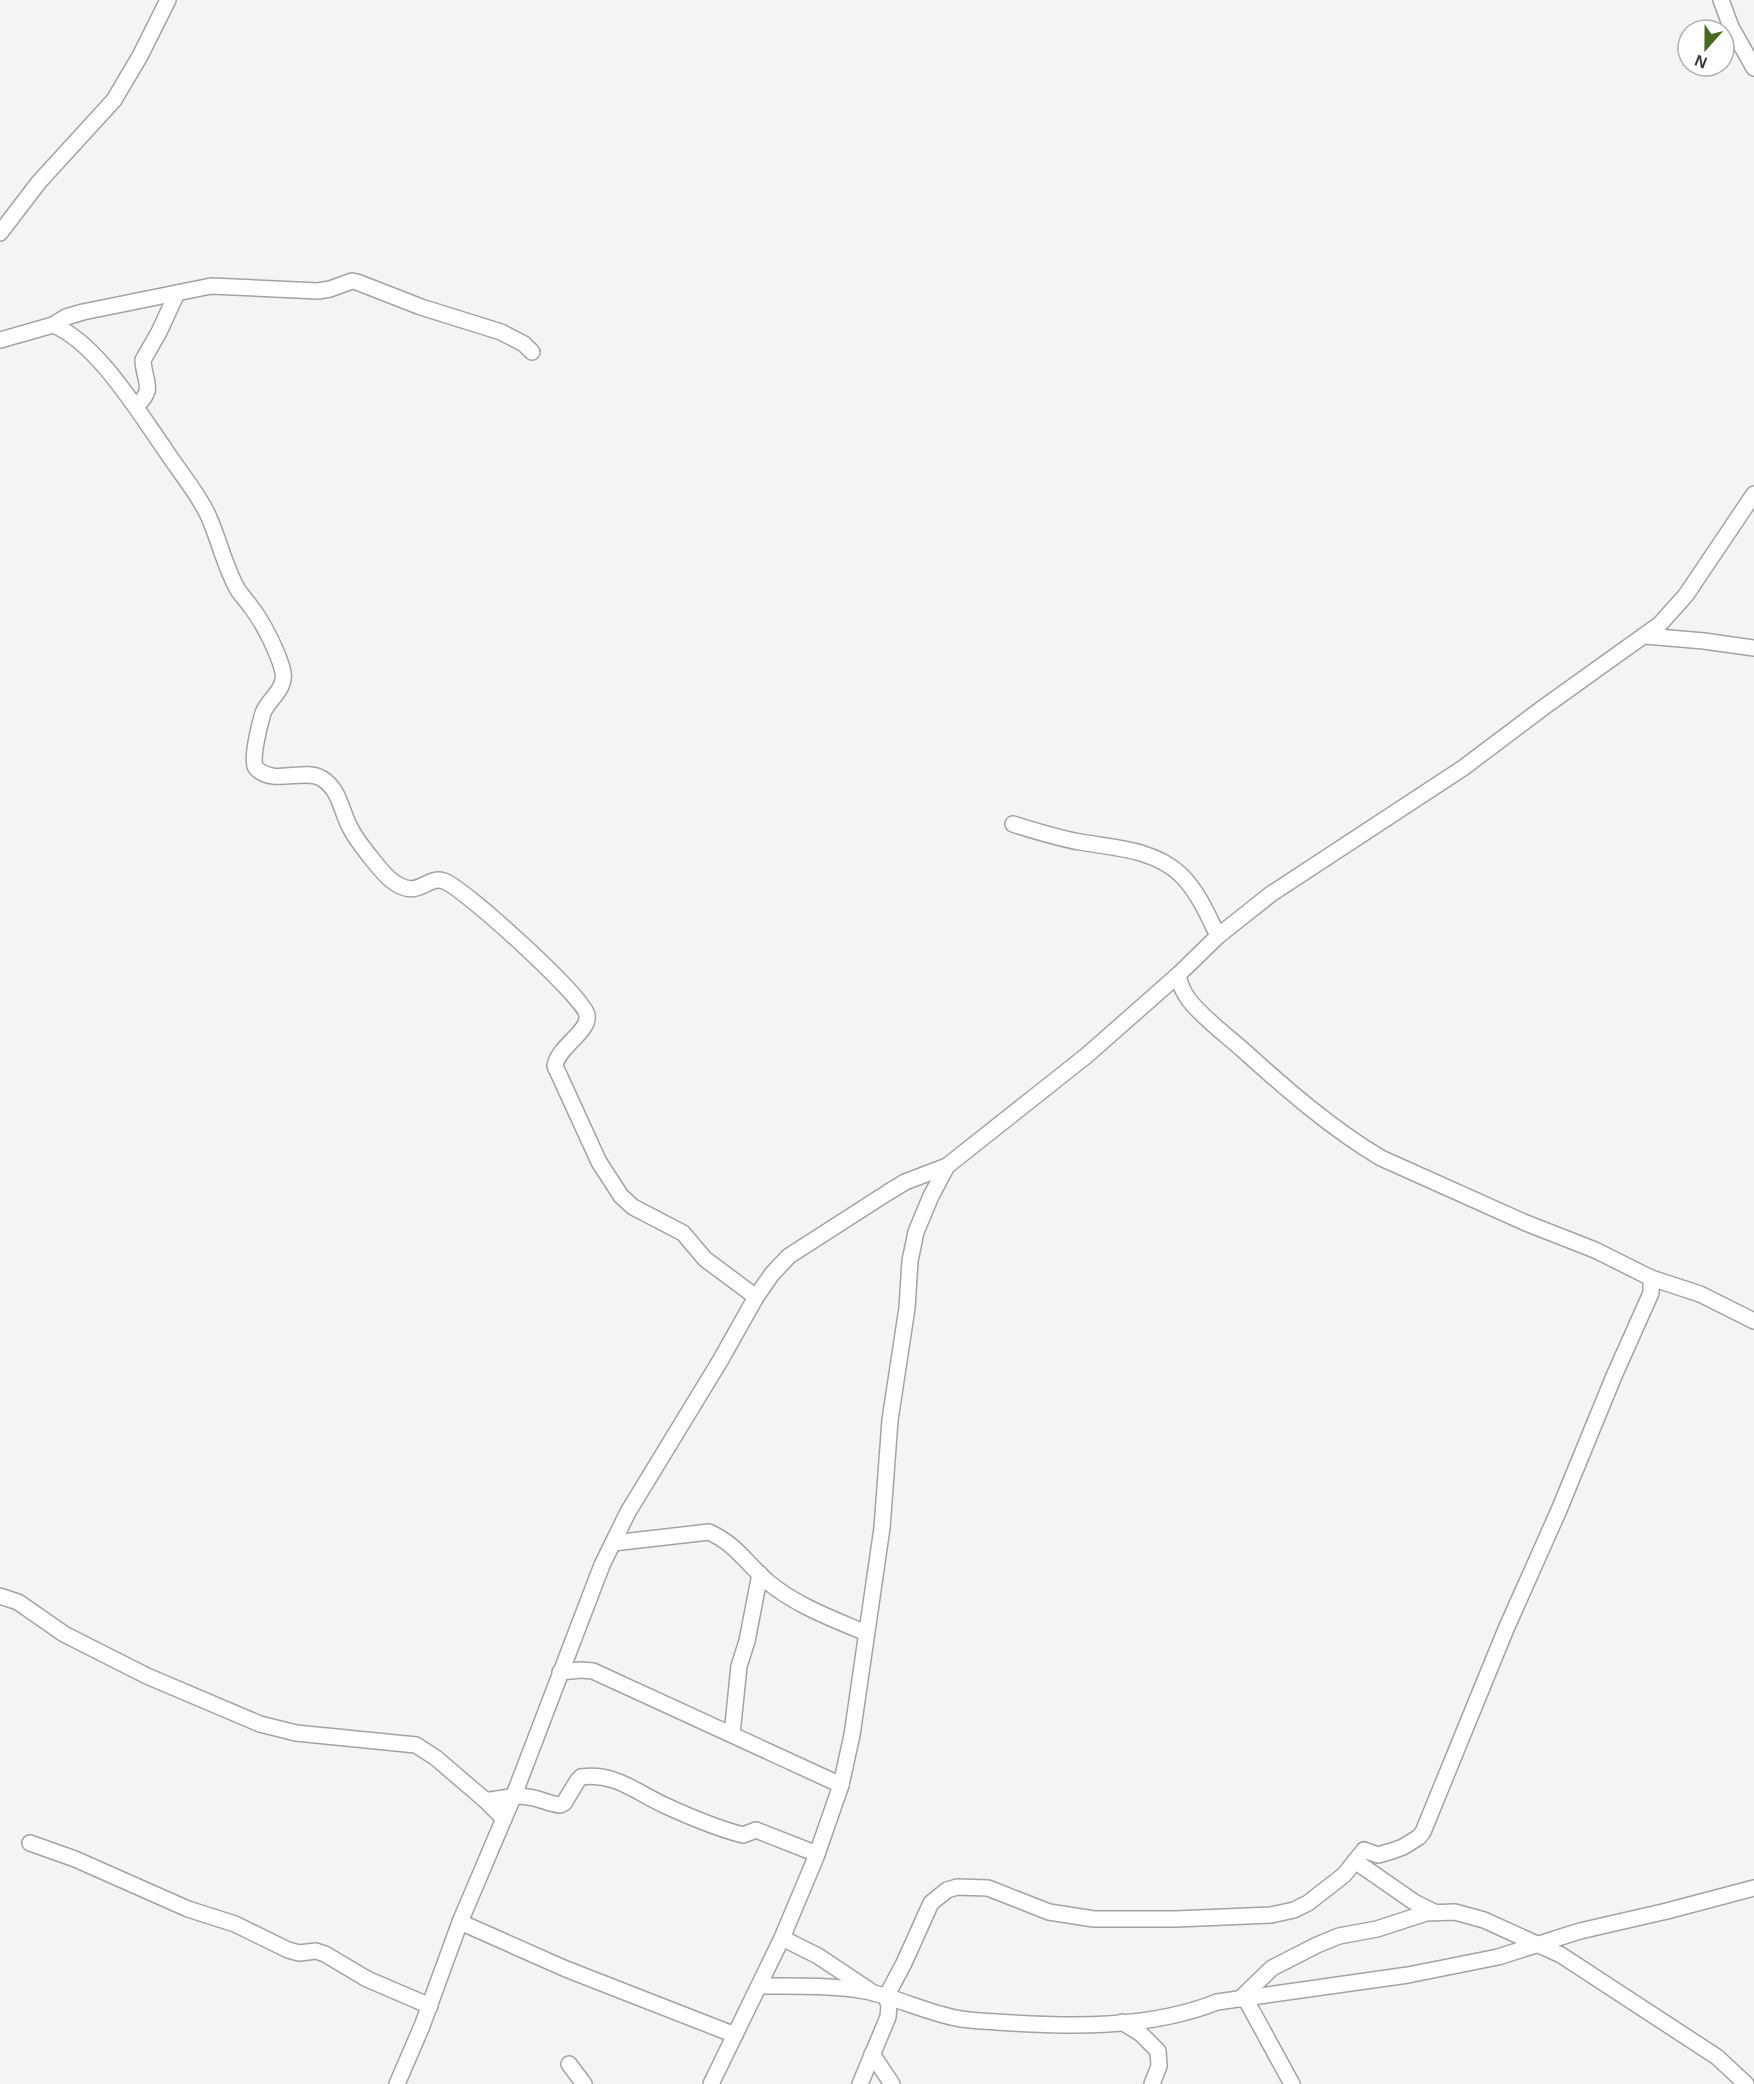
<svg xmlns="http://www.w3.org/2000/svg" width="1754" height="2084" font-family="Arial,sans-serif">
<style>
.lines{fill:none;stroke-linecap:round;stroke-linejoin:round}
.minor-casing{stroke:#a5a2a4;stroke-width:18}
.minor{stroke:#fff;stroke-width:15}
</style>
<rect width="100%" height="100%" fill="#f6f3f6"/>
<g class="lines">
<defs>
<g id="minor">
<polyline points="1721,0 1731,27 1754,68"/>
<polyline points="0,233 39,182 114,100 140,56 168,0"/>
<path d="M53,325c43,17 85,86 111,123 14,22 31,41 43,65 12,25 17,53 31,77 4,6 9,11 13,17 12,15 28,47 32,65 3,18 -14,26 -20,41 -3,10 -13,49 -7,55 17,18 48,0 65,10 20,11 20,36 31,53 5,10 31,43 39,49 28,22 34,-5 53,1 19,6 141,117 143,134 3,17 -29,31 -32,51l44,96 22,34 12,11 50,26 22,26 51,38"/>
<polyline points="0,340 53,325 66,317 83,312 211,286 318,291 330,289 352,281 357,282 421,307 501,332 524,344 532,352"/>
<path d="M136,406c20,-17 8,-24 7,-46l16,-28 18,-39"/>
<polyline points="1646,636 1704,641 1754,648"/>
<path d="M1013,824c22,7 44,14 67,18 34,6 73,7 100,32 17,16 28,41 38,62"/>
<polyline points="1651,1278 1700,1294 1754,1321"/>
<path d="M613,1543l96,-11c27,12 38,32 59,50 29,24 63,36 98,51"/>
<polyline points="0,1596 18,1602 64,1634 147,1676 260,1724 296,1733 416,1745 436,1758 485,1800 504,1819"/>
<polyline points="560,1672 581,1670 593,1671 841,1785"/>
<polyline points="732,1734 739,1666 747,1641 760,1574"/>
<path d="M485,1800c15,0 28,-6 43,-3 11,1 21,7 32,8l4,-2 14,-23 3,-3c33,-5 55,15 83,28 26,12 52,23 79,30l13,-5 61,24"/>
<polyline points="30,1843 75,1859 188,1909 235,1924 288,1950 299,1953 316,1951 325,1954 367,1979 430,2006"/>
<polyline points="1355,1861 1414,1902 1434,1912"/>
<polyline points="460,1922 566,1969 735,2035"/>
<polyline points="782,1938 818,1956 869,1990"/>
<path d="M760,1986c35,0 71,-1 105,5 31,6 60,21 91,27 13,3 27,3 41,4 71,5 153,7 220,-20l191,-27 90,-18 82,-26 87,-20 87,-23"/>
<polyline points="1245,1998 1292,2084"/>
<polyline points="1240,1999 1272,1968 1317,1945 1339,1936 1377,1929 1426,1913 1455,1912 1484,1920 1561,1955 1717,2057 1746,2084"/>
<polyline points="1122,2022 1141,2034 1158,2051 1159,2066 1152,2084"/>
<polyline points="872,2054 892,2084"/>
<polyline points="569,2064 584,2084"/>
<polyline points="397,2084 422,2026 460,1922 514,1795 602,1565 628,1512 720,1361 756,1297 772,1274 789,1256 887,1193 905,1182 947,1166"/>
<polyline points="711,2084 782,1938 816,1857 841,1785 852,1735 882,1528 890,1420 907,1308 910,1261 916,1232 931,1196 947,1166 1086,1056 1178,975 1218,936 1271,894 1463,768 1544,707 1660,624 1686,595 1754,494"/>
<path d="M860,2084l28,-67 1,-12 -3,-8 18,-34 27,-60 16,-13 10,-3 31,1 61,24 45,7h82l95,-4 23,-5 14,-7 36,-28 20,-25 14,5 14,-4 11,-4 16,-10 4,-5 83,-203 53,-119 55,-134 37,-83v-15l-56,-28 -69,-27 -145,-65c-49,-29 -95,-69 -138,-108 -18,-16 -39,-31 -54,-50 -6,-8 -9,-15 -11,-25"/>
</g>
</defs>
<!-- minor casing -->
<use href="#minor" class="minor-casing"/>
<!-- minor -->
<use href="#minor" class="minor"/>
</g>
<!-- north arrow -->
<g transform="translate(1706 48) rotate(201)"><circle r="28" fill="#ffffff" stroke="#afafaf" stroke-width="1.5"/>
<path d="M0-4.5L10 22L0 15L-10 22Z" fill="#486920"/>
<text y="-9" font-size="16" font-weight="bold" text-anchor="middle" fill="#383637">N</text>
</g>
</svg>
